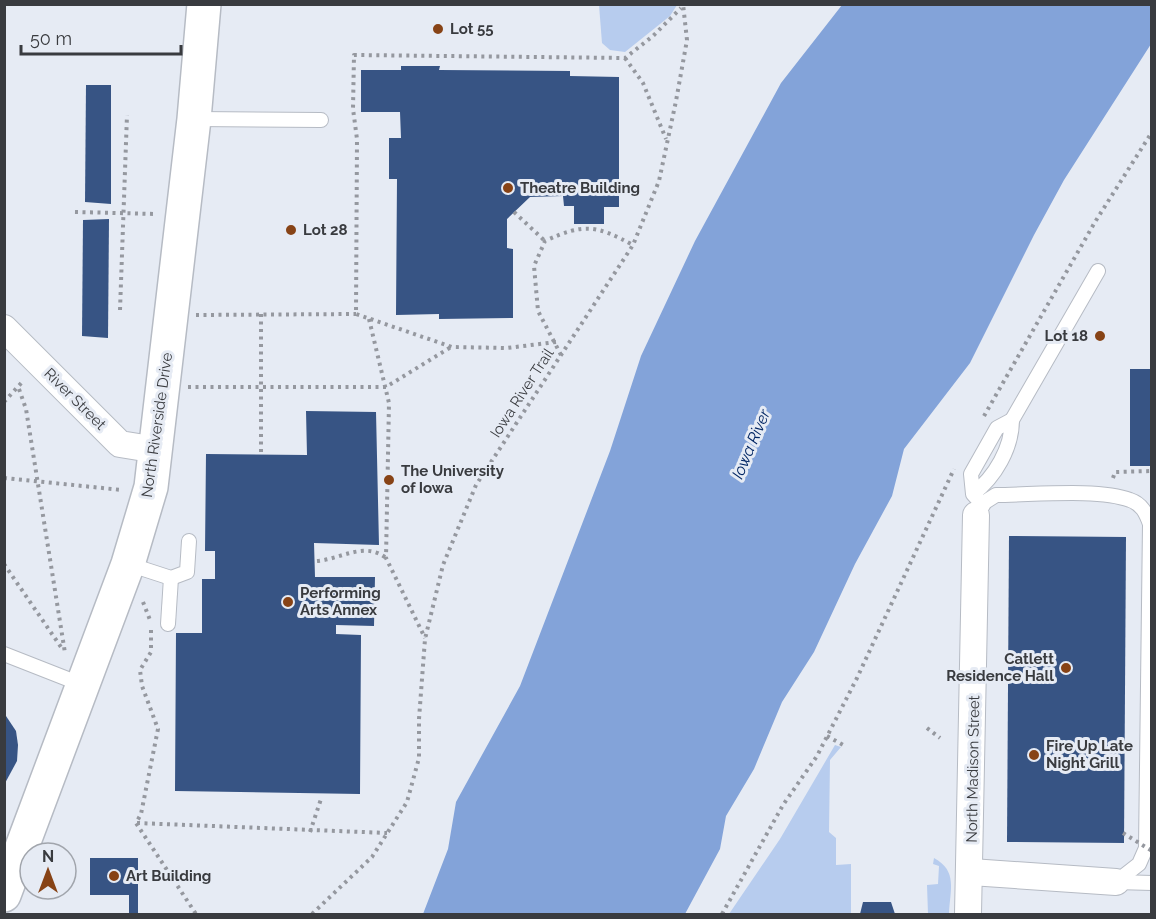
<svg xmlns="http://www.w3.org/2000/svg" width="1156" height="919" font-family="Raleway,sans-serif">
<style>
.green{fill:#b7ccee}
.water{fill:#83a3d9}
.building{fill:#375484}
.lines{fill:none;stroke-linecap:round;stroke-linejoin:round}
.lane-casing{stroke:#b6bbc4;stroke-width:16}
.street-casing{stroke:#b6bbc4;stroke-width:28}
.secondary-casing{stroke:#b6bbc4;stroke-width:36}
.path{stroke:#95989f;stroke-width:4;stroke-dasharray:3 4.5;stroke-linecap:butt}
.lane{stroke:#fff;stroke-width:14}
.street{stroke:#fff;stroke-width:26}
.secondary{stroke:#fff;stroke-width:33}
.path-bridge{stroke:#95989f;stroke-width:4;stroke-dasharray:3 4.5;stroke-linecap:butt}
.poi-dot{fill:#874316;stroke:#e6ebf4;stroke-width:2}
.labels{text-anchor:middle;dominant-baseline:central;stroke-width:6;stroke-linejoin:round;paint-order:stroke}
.poi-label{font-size:15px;font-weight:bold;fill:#393b3f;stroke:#e6ebf4;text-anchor:start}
.street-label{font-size:15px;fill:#393b3f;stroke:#e6ebf4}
.water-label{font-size:16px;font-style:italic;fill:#002563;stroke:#e6ebf4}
</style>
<rect width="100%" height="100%" fill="#e6ebf4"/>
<!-- green -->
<g class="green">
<polygon points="599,5 599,4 677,5 670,16 625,52 610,50 602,43"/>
<polygon points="835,745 841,747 830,760 829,832 836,838 836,865 851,864 851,914 729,914 780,839"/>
<path d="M934,858c24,13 16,32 15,56h-21l-1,-29 11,-1 1,-18 -6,-2z"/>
</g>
<!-- water -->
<polygon class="water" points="842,5 1151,5 1151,44 1064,180 1034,235 970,363 904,449 892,496 855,564 814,652 782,702 754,769 726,816 720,849 685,914 423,914 448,849 456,802 520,686 610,451 641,356 695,241 781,83"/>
<!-- building -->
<g class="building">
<polygon points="401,66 440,66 439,70 570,71 570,76 619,77 619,207 604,207 604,224 574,224 574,206 564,206 563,196 530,197 507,219 507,248 513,249 513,318 439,319 439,314 396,315 397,179 389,179 389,138 401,138 400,112 361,112 361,70 401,70"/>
<polygon points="86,85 111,85 111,204 85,202"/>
<polygon points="109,219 108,338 82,336 83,220"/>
<rect x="1130" y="369" width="22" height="97"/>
<polygon points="306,411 376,412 379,545 314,543 315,577 375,577 374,626 336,625 336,634 361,635 360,794 175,791 176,633 202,633 202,579 215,579 215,551 205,551 206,454 307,455"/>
<polygon points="1009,536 1126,537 1124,843 1007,842"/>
<polygon points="4,713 16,731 18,745 17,761 4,785"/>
<polygon points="90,858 138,858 138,914 129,914 129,895 90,895"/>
<polygon points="863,902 891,902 895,914 860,914"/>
</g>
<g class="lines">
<defs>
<g id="lane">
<polyline points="195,119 321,120"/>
<polyline points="1012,420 1098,271"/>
<path d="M973,494c22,-17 39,-46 39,-74l-15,8 -26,46 2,20 10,11"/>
<path d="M976,515l9,-13 11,-7c36,0 103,-7 134,5 12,4 16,13 20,24l-4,324 -7,16 -23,18"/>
<polyline points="128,564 171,578 187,572 189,541"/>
<polyline points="168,624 171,578"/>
<polyline points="4,654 83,685"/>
<polyline points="1116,882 1152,883"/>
</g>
<g id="street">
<polyline points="4,328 120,444 157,450"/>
<polyline points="971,872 1116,882"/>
<polyline points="968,914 976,515"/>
</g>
<polyline id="secondary" points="4,895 128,564 151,487 194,119 204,4"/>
</defs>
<!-- lane casing -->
<use href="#lane" class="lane-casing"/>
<!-- street casing -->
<use href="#street" class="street-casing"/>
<!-- secondary casing -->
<use href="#secondary" class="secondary-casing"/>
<!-- path -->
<g class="path">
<polyline points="625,58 643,83 666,139"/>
<polyline points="75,212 157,214"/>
<polyline points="514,212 545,241"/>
<polyline points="120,310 127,115"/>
<polyline points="261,314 261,454"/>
<polyline points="196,315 356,314"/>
<polyline points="369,319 389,403 386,558 425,638"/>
<polyline points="556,342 507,348 452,347 356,314 357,139 353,109 354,55 625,58 653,36 681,8"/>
<path d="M561,355l-23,-44 -4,-45 11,-25c39,-18 51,-16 88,4"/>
<polyline points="188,387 386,387 451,347"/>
<polyline points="19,389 26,409 65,653"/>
<polyline points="4,402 24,380"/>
<polyline points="984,416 1095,222 1152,132"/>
<polyline points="4,478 122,490"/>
<polyline points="1113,478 1115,472 1152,471"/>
<path d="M317,561c24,-2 48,-20 69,-3"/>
<polyline points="4,564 63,650"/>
<polyline points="143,602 150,620"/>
<polyline points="151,630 151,652 140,670 142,686 158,729 141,814 136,823 196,914"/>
<polyline points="927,728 940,738"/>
<polyline points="827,736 845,746"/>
<polyline points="137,823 387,833"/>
<polyline points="310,832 321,799"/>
<polyline points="312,914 372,857 407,802 419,758 419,719 425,639 443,565 476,485 633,245 659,181 676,101 687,40 683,4"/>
<polyline points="722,914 783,805 817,756 857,678 954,469"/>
</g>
<!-- lane -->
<use href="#lane" class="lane"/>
<!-- street -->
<use href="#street" class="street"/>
<!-- secondary -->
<use href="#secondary" class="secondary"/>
<!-- path-bridge -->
<polyline class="path-bridge" points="1123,833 1152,851"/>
</g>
<!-- markers -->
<g class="poi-dot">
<circle cx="438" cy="29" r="6"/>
<circle cx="508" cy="188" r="6"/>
<circle cx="291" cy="230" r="6"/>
<circle cx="1100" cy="336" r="6"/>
<circle cx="389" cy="480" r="6"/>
<circle cx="288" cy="602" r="6"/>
<circle cx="1066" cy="668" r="6"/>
<circle cx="1034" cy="755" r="6"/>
<circle cx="114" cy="876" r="6"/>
</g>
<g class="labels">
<!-- poi labels -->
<g class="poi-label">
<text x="450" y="29">Lot 55</text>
<text x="520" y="188">Theatre Building</text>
<text x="303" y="230">Lot 28</text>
<text x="1088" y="336" text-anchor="end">Lot 18</text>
<text x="401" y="471">The University<tspan x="401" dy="17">of Iowa</tspan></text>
<text x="300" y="593">Performing<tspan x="300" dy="17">Arts Annex</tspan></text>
<text x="1054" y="659" text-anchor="end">Catlett<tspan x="1054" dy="17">Residence Hall</tspan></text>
<text x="1046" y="746">Fire Up Late<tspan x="1046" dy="17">Night Grill</tspan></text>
<text x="126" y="876">Art Building</text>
</g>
<!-- street labels -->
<g class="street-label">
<text transform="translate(522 393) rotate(-57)">Iowa River Trail</text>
<text transform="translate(75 399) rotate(45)">River Street</text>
<text transform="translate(157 425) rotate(-82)">North Riverside Drive</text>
<text transform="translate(973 769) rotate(-89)">North Madison Street</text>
</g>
<!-- water labels -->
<g class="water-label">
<text transform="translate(751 444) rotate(-67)">Iowa River</text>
</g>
</g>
<!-- border -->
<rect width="1156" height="919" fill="none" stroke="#393b3f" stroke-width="12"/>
<!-- north arrow -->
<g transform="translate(48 871)"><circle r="28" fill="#e6ebf4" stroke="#a1a5ac" stroke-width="1.5"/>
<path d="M0-4.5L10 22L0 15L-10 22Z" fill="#874316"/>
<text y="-9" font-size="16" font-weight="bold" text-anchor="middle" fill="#393b3f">N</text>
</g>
<!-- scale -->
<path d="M21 45v9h160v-9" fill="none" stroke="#393b3f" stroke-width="3"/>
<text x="30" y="45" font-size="18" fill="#393b3f" stroke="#e6ebf4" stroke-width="4.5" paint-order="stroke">50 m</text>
</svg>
